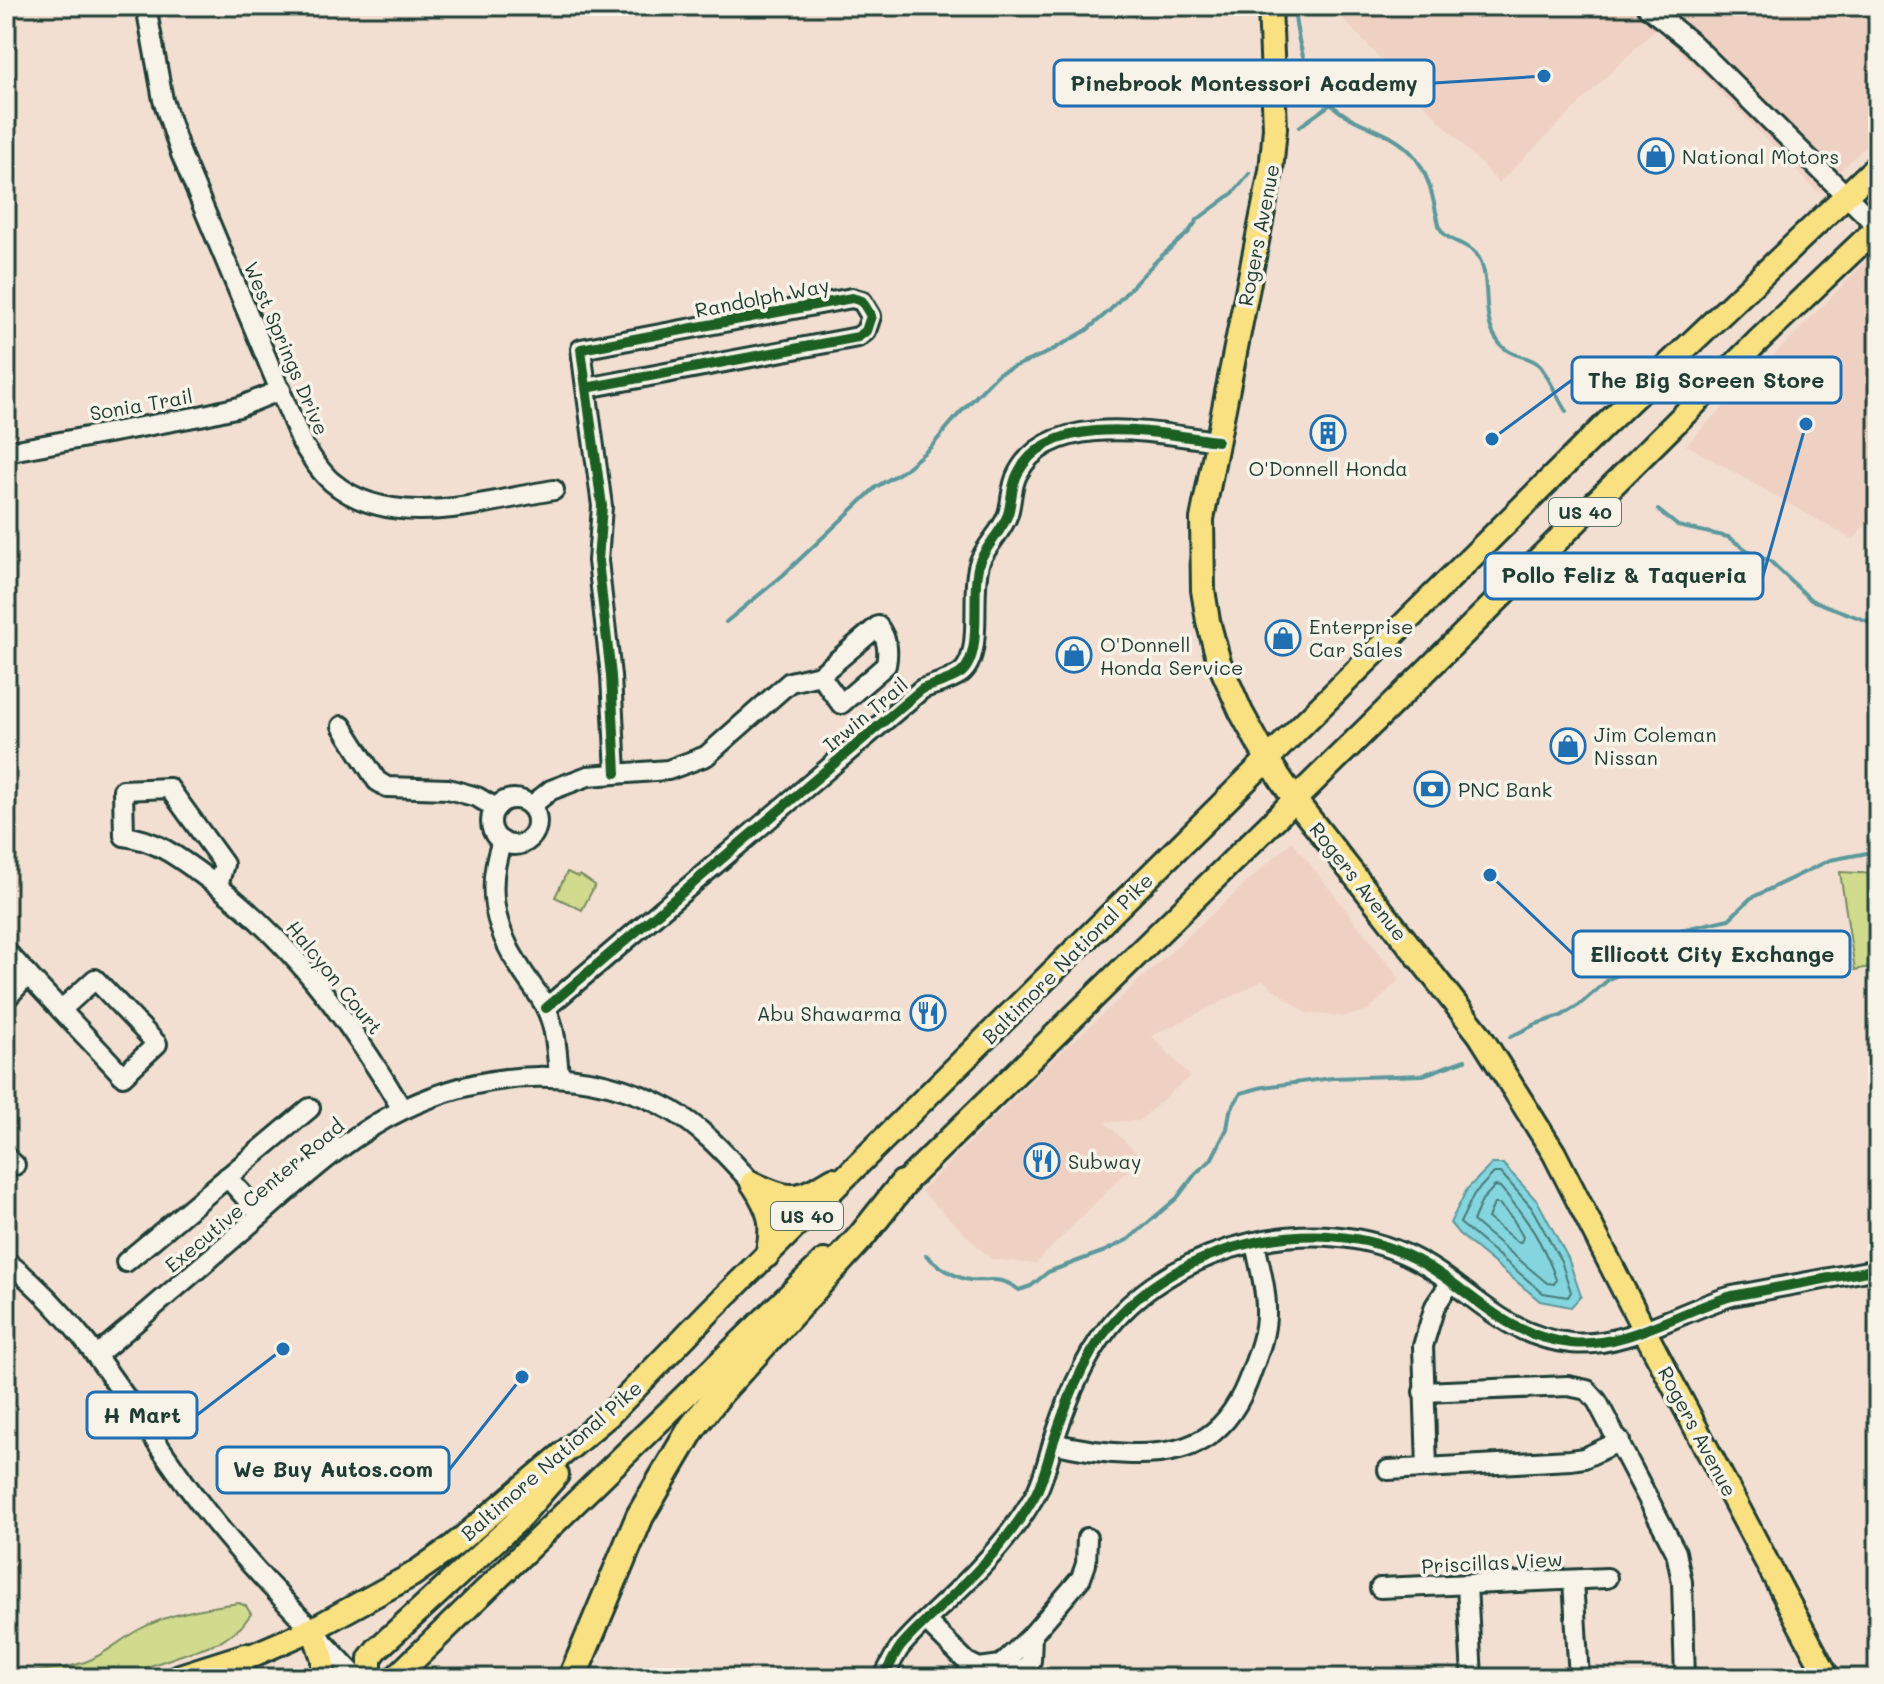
<svg xmlns="http://www.w3.org/2000/svg" width="1884" height="1684" font-family="Mali,sans-serif">
<style>
.built{fill:#efd1c3}
.green{fill:#d0db8e;stroke:#788c61;stroke-width:2}
.water{fill:#85d5df;stroke:#5c989b;stroke-width:2}
.lines{fill:none;stroke-linecap:round;stroke-linejoin:round}
.shore{stroke:#487a78;stroke-width:2}
.stream{stroke:#5c989b;stroke-width:4}
.minor-casing{stroke:#1f3d34;stroke-width:24}
.major-casing{stroke:#1f3d34;stroke-width:28}
.highway-casing{stroke:#1f3d34;stroke-width:32}
.minor{stroke:#f7f3e8;stroke-width:18}
.major{stroke:#f9e181;stroke-width:22}
.highway{stroke:#f9e181;stroke-width:26}
.cycleway-casing{stroke:#f7f3e8;stroke-width:15}
.cycleway{stroke:#1b5e20;stroke-width:10}
.labels{text-anchor:middle;dominant-baseline:central;stroke-width:7;stroke-linejoin:round;paint-order:stroke}
.shield{fill:#f7f3e8;stroke:#60746a;stroke-width:2}
.shield-label{font-size:18px;font-weight:bold;fill:#1f3d34}
.poi-label{font-size:20px;fill:#1f3d34;stroke:#f7f3e8;text-anchor:start}
.street-label{font-size:20px;fill:#1f3d34;stroke:#f7f3e8}
.leader{fill:none;stroke:#1f6fb2;stroke-width:3}
.callout-dot{fill:#1f6fb2;stroke:#f7f3e8;stroke-width:3}
.callout{fill:#f7f3e8;stroke:#1f6fb2;stroke-width:3}
.callout-label{font-size:22px;text-anchor:middle;font-weight:bold;fill:#1f3d34}
</style>
<rect width="100%" height="100%" fill="#f2dfd2"/>
<filter id="ink" filterUnits="userSpaceOnUse"><feTurbulence type="fractalNoise" baseFrequency=".0125" numOctaves="2"/><feDisplacementMap in="SourceGraphic" scale="16" xChannelSelector="R" yChannelSelector="G"/><feConvolveMatrix kernelMatrix="1 2 1 2 8 2 1 2 1" color-interpolation-filters="sRGB"/></filter>
<g filter="url(#ink)">
<!-- built -->
<g class="built">
<polygon points="1349,6 1878,6 1878,134 1818,193 1657,27 1499,183 1339,15"/>
<polygon points="1878,249 1878,510 1853,540 1686,445"/>
<polygon points="1292,841 1400,979 1369,1010 1344,1017 1306,1013 1263,981 1152,1036 1190,1076 1139,1121 1105,1122 1141,1157 1035,1264 991,1259 921,1191 1047,1065"/>
</g>
<!-- green -->
<g class="green">
<polygon points="567,872 578,877 580,875 595,885 582,910 555,897"/>
<polygon points="1840,872 1878,874 1878,965 1855,970"/>
<path d="M239,1603l7,3 5,8 -10,13 -19,14 -107,37h-109v-6c26,-1 54,-1 79,-10 20,-7 35,-22 53,-32 32,-17 65,-22 101,-27z"/>
</g>
<!-- water -->
<polygon class="water" points="1492,1164 1503,1164 1538,1202 1568,1258 1581,1296 1571,1307 1540,1301 1459,1234 1450,1223 1467,1189"/>
<g class="lines">
<!-- shore -->
<g class="shore">
<polygon points="1494,1173 1501,1173 1531,1207 1561,1261 1571,1292 1568,1297 1543,1293 1460,1223 1474,1194"/>
<path d="M1495,1186l5,1c24,27 45,58 56,93l-2,4 -7,-1 -74,-62 9,-21z"/>
<polygon points="1494,1204 1499,1204 1513,1219 1523,1237 1521,1242 1516,1241 1488,1218"/>
</g>
<!-- stream -->
<g class="stream">
<path d="M1294,6c3,40 15,89 53,110 24,14 49,18 67,40 13,16 18,37 22,56 2,5 2,13 5,18 9,14 29,12 38,28 12,23 3,54 15,77 13,25 32,18 44,29 9,8 20,35 28,47"/>
<polyline points="1299,127 1331,104"/>
<polyline points="1658,510 1678,526 1728,537 1751,553 1770,561 1811,600 1878,625"/>
<polyline points="726,622 782,576 876,487 903,471 931,447 957,416 999,373 1047,353 1087,330 1109,311 1157,260 1188,233 1198,219 1233,193 1250,173"/>
<polyline points="1510,1037 1536,1024 1561,1016 1579,1005 1608,980 1645,960 1681,930 1729,919 1751,898 1830,860 1878,851"/>
<path d="M926,1255c10,10 29,23 44,25 22,2 29,-5 49,10l12,-4 17,-14 57,-21 24,-12 48,-41 19,-25 15,-13 16,-31 3,-18 11,-18 22,-6 69,-9 91,-3 42,-15"/>
</g>
<defs>
<g id="minor">
<path d="M146,6l17,94 18,54 121,289c9,14 18,29 30,39 61,51 152,19 222,8"/>
<polyline points="1646,6 1692,43 1878,227"/>
<polyline points="586,388 581,349 852,298 862,301 871,316 866,331 858,337 586,388 602,506 598,561 611,676 616,773"/>
<polyline points="6,452 200,416 239,407 281,390"/>
<polyline points="342,726 377,781 387,787 448,789 477,797 496,808"/>
<circle cx="514" cy="822" r="23"/>
<path d="M531,806l20,-16 37,-14 80,-6 38,-14 84,-74 30,-7 58,-49c9,13 11,23 8,39l-45,39 -21,-29"/>
<path d="M502,841c-16,45 -9,85 17,125 8,14 20,27 27,42 10,21 11,45 13,68"/>
<path d="M218,886l6,-22 -55,-76 -46,2 1,46c31,4 51,19 76,37 86,61 149,146 202,236"/>
<path d="M6,951c38,42 78,83 117,125l34,-32 -62,-65 -34,31"/>
<polyline points="6,999 28,975"/>
<path d="M546,1008l376,-319c12,-5 28,-8 39,-16 24,-19 8,-83 19,-112 7,-17 22,-29 28,-47 4,-13 3,-29 10,-41 34,-64 142,-39 199,-32"/>
<polyline points="6,1157 15,1165"/>
<polyline points="227,1177 261,1215"/>
<path d="M6,1261c83,64 130,159 193,241 47,62 105,118 158,176"/>
<polyline points="126,1262 310,1108"/>
<path d="M97,1355c51,-43 102,-87 152,-130 48,-41 97,-89 155,-116 86,-41 183,-45 267,1 32,18 57,47 81,73"/>
<polyline points="1423,1392 1568,1386 1587,1390 1597,1401 1676,1552 1682,1582 1685,1678"/>
<path d="M1053,1443c28,7 50,10 78,11 64,2 99,-21 120,-81 7,-19 15,-39 15,-59 1,-25 -7,-48 -11,-72"/>
<polyline points="1427,1468 1423,1346 1435,1306 1451,1282"/>
<polyline points="1388,1470 1570,1460 1584,1458 1620,1441"/>
<polyline points="1573,1580 1579,1678"/>
<polyline points="1467,1585 1472,1678"/>
<polyline points="1380,1588 1607,1578"/>
<polyline points="926,1621 967,1662 979,1668 1001,1665 1032,1635 1081,1578 1086,1564 1087,1538"/>
<polyline points="1001,1665 1009,1670 1025,1668 1031,1661 1032,1635"/>
<path d="M883,1678c6,-10 11,-23 18,-32 17,-20 38,-37 56,-55 29,-28 57,-59 77,-94 9,-15 13,-34 18,-51 14,-42 29,-84 57,-119 67,-83 209,-118 304,-69 58,29 87,78 158,85 53,6 111,-33 161,-47l146,-27"/>
</g>
<g id="major">
<polyline points="1270,6 1275,128 1271,171 1202,519 1203,590 1208,621 1219,662 1241,712 1267,759 1295,800 1479,1034 1554,1153 1644,1330 1828,1678"/>
<path d="M752,1183c37,18 46,18 81,-4"/>
<path d="M753,1184c18,28 21,39 14,72"/>
<polyline points="891,1196 1424,673 1758,341 1878,227"/>
<polyline points="313,1629 323,1659 323,1678"/>
<polyline points="232,1664 313,1629 412,1575 453,1546 609,1415 710,1311 1608,422 1878,165"/>
<polyline points="370,1678 370,1658 377,1649 515,1523 557,1475"/>
<polyline points="395,1678 824,1261"/>
</g>
<g id="highway">
<polyline points="180,1678 246,1657"/>
<polyline points="572,1678 640,1516 692,1428 721,1391 861,1237 903,1184"/>
</g>
</defs>
<!-- minor casing -->
<use href="#minor" class="minor-casing"/>
<!-- major casing -->
<use href="#major" class="major-casing"/>
<!-- highway casing -->
<use href="#highway" class="highway-casing"/>
<!-- minor -->
<use href="#minor" class="minor"/>
<!-- major -->
<use href="#major" class="major"/>
<!-- highway -->
<use href="#highway" class="highway"/>
<defs>
<g id="cycleway">
<polyline points="586,388 581,349 852,298 862,301 871,316 866,331 858,337 586,388 602,506 598,561 611,676 616,773"/>
<path d="M546,1008l376,-319c12,-5 28,-8 39,-16 24,-19 8,-83 19,-112 7,-17 22,-29 28,-47 4,-13 3,-29 10,-41 34,-64 142,-39 199,-32"/>
<path d="M883,1678c6,-10 11,-23 18,-32 17,-20 38,-37 56,-55 29,-28 57,-59 77,-94 9,-15 13,-34 18,-51 14,-42 29,-84 57,-119 67,-83 209,-118 304,-69 58,29 87,78 158,85 53,6 111,-33 161,-47l146,-27"/>
</g>
</defs>
<!-- cycleway casing -->
<use href="#cycleway" class="cycleway-casing"/>
<!-- cycleway -->
<use href="#cycleway" class="cycleway"/>
</g>
</g>
<!-- icons -->
<defs>
<symbol id="shop-ring" viewBox="-11 -11 22 22"><circle r="9.5" fill="#f7f3e8" stroke="#1f6fb2" stroke-width="1.5"/><path d="M-5-2.5h2.3a2.7 3.5 0 0 1 5.4 0H5L5.5 6h-11ZM-1.5-2.5h3a1.5 2.3 0 0 0-3 0Z" fill="#1f6fb2"/></symbol>
<symbol id="building-ring" viewBox="-11 -11 22 22"><circle r="9.5" fill="#f7f3e8" stroke="#1f6fb2" stroke-width="1.5"/><path d="M-4-6H4V6H1V3H-1V6H-4ZM-2.5-4.3h1.7v1.8h-1.7ZM.8-4.3h1.7v1.8H.8ZM-2.5-1h1.7V.8h-1.7ZM.8-1h1.7V.8H.8Z" fill="#1f6fb2"/></symbol>
<symbol id="bank-ring" viewBox="-11 -11 22 22"><circle r="9.5" fill="#f7f3e8" stroke="#1f6fb2" stroke-width="1.5"/><path d="M-6-4H6V4H-6ZM0-2.3a2.3 2.3 0 1 0 0 4.6a2.3 2.3 0 1 0 0-4.6Z" fill="#1f6fb2"/></symbol>
<symbol id="restaurant-ring" viewBox="-11 -11 22 22"><circle r="9.5" fill="#f7f3e8" stroke="#1f6fb2" stroke-width="1.5"/><path d="M-5-6h1v4h1v-4h1v4h1v-4h1v5L-1.5 .5V6h-2V.5L-5-1ZM5-6V6H3V1.5H1.5Q1.5-4 5-6Z" fill="#1f6fb2"/></symbol>
</defs>
<g fill-rule="evenodd">
<use href="#shop-ring" x="1636" y="136" width="40" height="40"/>
<use href="#building-ring" x="1308" y="413" width="40" height="40"/>
<use href="#shop-ring" x="1263" y="618" width="40" height="40"/>
<use href="#shop-ring" x="1054" y="635" width="40" height="40"/>
<use href="#shop-ring" x="1548" y="726" width="40" height="40"/>
<use href="#bank-ring" x="1412" y="769" width="40" height="40"/>
<use href="#restaurant-ring" x="908" y="993" width="40" height="40"/>
<use href="#restaurant-ring" x="1022" y="1141" width="40" height="40"/>
</g>
<g class="labels">
<!-- shield labels -->
<g class="shield">
<rect x="1549" y="498" width="72" height="28" rx="6"/>
<rect x="771" y="1202" width="72" height="28" rx="6"/>
</g>
<g class="shield-label">
<text x="1585" y="512">US 40</text>
<text x="807" y="1216">US 40</text>
</g>
<!-- poi labels -->
<g class="poi-label">
<text x="1682" y="156">National Motors</text>
<text x="1328" y="468" text-anchor="middle">O'Donnell Honda</text>
<text x="1309" y="626">Enterprise<tspan x="1309" dy="23">Car Sales</tspan></text>
<text x="1100" y="644">O'Donnell<tspan x="1100" dy="23">Honda Service</tspan></text>
<text x="1594" y="734">Jim Coleman<tspan x="1594" dy="23">Nissan</tspan></text>
<text x="1458" y="789">PNC Bank</text>
<text x="902" y="1013" text-anchor="end">Abu Shawarma</text>
<text x="1068" y="1161">Subway</text>
</g>
<!-- street labels -->
<g class="street-label">
<text transform="translate(1258 235) rotate(-79)">Rogers Avenue</text>
<text transform="translate(762 297) rotate(-11)">Randolph Way</text>
<text transform="translate(287 348) rotate(67)">West Springs Drive</text>
<text transform="translate(141 404) rotate(-10)">Sonia Trail</text>
<text transform="translate(865 714) rotate(-40)">Irwin Trail</text>
<text transform="translate(1359 881) rotate(52)">Rogers Avenue</text>
<text transform="translate(1067 958) rotate(-45)">Baltimore National Pike</text>
<text transform="translate(335 977) rotate(51)">Halcyon Court</text>
<text transform="translate(254 1195) rotate(-40)">Executive Center Road</text>
<text transform="translate(1698 1431) rotate(62)">Rogers Avenue</text>
<text transform="translate(551 1460) rotate(-41)">Baltimore National Pike</text>
<text transform="translate(1492 1562) rotate(-3)">Priscillas View</text>
</g>
</g>
<!-- callouts -->
<path class="leader" d="M1544 76L1434 83M1492 439L1572 380M1806 424L1763 576M1490 875L1573 954M283 1349L197 1415M522 1377L449 1470"/>
<g class="callout-dot">
<circle cx="1544" cy="76" r="8"/>
<circle cx="1492" cy="439" r="8"/>
<circle cx="1806" cy="424" r="8"/>
<circle cx="1490" cy="875" r="8"/>
<circle cx="283" cy="1349" r="8"/>
<circle cx="522" cy="1377" r="8"/>
</g>
<g class="callout">
<rect x="1054" y="60" width="380" height="46" rx="8"/>
<rect x="1572" y="357" width="269" height="46" rx="8"/>
<rect x="1485" y="553" width="278" height="46" rx="8"/>
<rect x="1573" y="931" width="277" height="46" rx="8"/>
<rect x="87" y="1392" width="110" height="46" rx="8"/>
<rect x="217" y="1447" width="232" height="46" rx="8"/>
</g>
<g class="callout-label">
<text x="1244" y="91">Pinebrook Montessori Academy</text>
<text x="1706" y="388">The Big Screen Store</text>
<text x="1624" y="583">Pollo Feliz &amp; Taqueria</text>
<text x="1712" y="962">Ellicott City Exchange</text>
<text x="142" y="1423">H Mart</text>
<text x="333" y="1477">We Buy Autos.com</text>
</g>
<!-- margin -->
<rect width="1884" height="1684" fill="none" stroke="#f7f3e8" stroke-width="32"/>
<rect x="16" y="16" width="1852" height="1652" fill="none" stroke="#1f3d34" stroke-width="3" filter="url(#ink)"/>
</svg>
